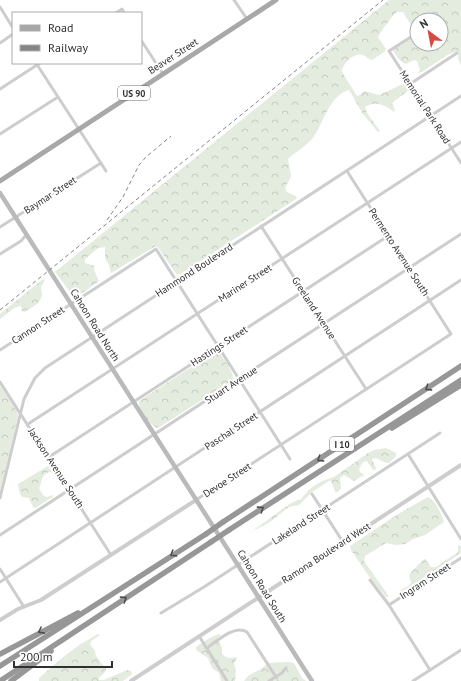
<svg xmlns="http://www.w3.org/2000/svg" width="461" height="681" font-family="'PT Sans',sans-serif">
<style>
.forest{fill:url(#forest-crowns)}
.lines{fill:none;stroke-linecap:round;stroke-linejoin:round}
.minor{stroke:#cdcdcd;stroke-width:3}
.tertiary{stroke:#cdcdcd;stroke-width:4}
.secondary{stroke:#bababa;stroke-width:4.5}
.primary{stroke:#a8a8a8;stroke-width:5}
.motorway{stroke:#979797;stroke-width:5.5}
.rail{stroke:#858585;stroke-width:1;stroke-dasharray:4 3;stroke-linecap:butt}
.motorway-bridge{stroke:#979797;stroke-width:5.5}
.oneway{stroke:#4f4f4f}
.labels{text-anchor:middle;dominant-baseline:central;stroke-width:4;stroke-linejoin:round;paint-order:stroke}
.shield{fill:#fff;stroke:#6e6e6e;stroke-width:1}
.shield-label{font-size:9px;font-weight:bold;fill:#303030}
.street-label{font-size:10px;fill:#303030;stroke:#fff}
</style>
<defs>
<pattern id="forest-crowns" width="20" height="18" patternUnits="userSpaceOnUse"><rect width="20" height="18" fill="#e4ebdf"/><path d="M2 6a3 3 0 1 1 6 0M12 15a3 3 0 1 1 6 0" fill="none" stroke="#c4cac0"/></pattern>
</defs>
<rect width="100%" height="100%" fill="#fff"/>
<!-- forest -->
<g class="forest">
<path d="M389,0h72v65l-3,-6v-8l-11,4 -25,17 -4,1 2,-3 -3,-9 -3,-1 -8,4c-6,-2 -11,-9 -13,-14l24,-15v9h24v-24h-24v4l-2,2 -4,-1 -8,-13c-2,0 -4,0 -6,0 -3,1 -17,21 -19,25l8,12 -2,3 -12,8c-4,-1 -6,-4 -9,-5 -9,-3 -21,9 -21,17l15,24 3,-1 4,-4 15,4 24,-11 6,6 -17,13 3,7 -1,2c-8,-7 -19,-12 -29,-5l2,6 13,18 -2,1 -15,-18 -14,-24c-21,6 -25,34 -37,49 -7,8 -17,13 -24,20l3,17 -6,12 2,4 10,5 -1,2 -114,74 -5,2 -20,-29 -3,1 -43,26 -2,-8 -4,-7v-11l-7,1 -13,11v4l10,3 -1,4 5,11 -15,11 -10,5 -19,-25z"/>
<polygon points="43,279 45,280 41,287 42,296 40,300 37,304 25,312 22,311 21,306 20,306 14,308 0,319 0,314"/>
<path d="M216,351l3,1c4,7 15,19 14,28l-75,48c-8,-2 -20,-19 -19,-27z"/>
<polygon points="0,385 17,411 18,416 0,492"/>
<polygon points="386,448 396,453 396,456 389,463 384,462 376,458 372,459 373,462 376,468 375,470 373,470 367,461 363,462 359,469 360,472 364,475 354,481 344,475 340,478 341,489 336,493 335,491 331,481 329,481 312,492 299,505 289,507 270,522 251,532 291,503 301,499 311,488 322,481 334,477 368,453 374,450"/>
<path d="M48,466l5,2 4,7 -2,1 -4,-4c-9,0 -9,9 -12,17l5,7 3,1 5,-2 1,2 -18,11 -2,-1 -4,-9 -7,-1 -3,-6 -1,-7z"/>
<path d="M428,497c8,4 13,16 16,25l-19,13 -12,4 -8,5 -9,1 -10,-2 -21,13 -1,5 24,34v2h-2l-18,-22 -17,-25 -1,-4 48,-32z"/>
<path d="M459,545l2,1v7l-61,40v-2c3,-3 9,-4 11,-8l-2,-8 4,-5 11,-11h1l6,8h5l22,-15v-5z"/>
<path d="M98,634l2,1 -9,6 -1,3 5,7 1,5c4,4 5,9 10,12v3l-8,8 1,1h5l23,-10 4,1 1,3 -9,7h-84v-3l23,-20 17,-13z"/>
<path d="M219,634l2,1 -3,3 4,10v6c4,4 8,5 13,3l2,1 -3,6 2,6 -1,11h-14l-2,-8 -7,-5 -4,-10 -12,-8v-3c7,-5 14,-10 23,-13z"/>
<path d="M289,662l5,1 8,15 4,3h-62c7,-11 16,-8 23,-18z"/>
</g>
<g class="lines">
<!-- minor -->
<g class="minor">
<polyline points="234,0 247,19"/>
<polyline points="0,7 13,28"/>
<polyline points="116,13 122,9 124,13"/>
<polyline points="417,33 389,51 461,163"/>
<polyline points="141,40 163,74"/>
<polyline points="0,43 13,34"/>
<polyline points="36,63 106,171"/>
<polyline points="410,84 457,53"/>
<polyline points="0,89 40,63"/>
<polyline points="0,134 58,97"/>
<polyline points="261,226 366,389"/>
<polyline points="0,227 101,163"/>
<polyline points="0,254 21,241 26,235"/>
<polyline points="0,350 156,249 290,459"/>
<polyline points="0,382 111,555"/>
<polyline points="28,424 461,142"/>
<polyline points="408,454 461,539"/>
<polyline points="49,457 388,236"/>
<polyline points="312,494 343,542"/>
<polyline points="0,498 24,399 35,378 45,368 461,96"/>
<polyline points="196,500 451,334 347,171"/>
<polyline points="0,535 461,234"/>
<polyline points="0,569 24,607"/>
<polyline points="370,580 389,605 430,670"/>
<polyline points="0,582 461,280"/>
<polyline points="389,605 461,558"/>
<polyline points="161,613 204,587 440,433"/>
<polyline points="199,636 227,681"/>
<path d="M207,648c10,-7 28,-24 40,-16l29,45"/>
<polyline points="269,681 282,673 286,668"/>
<polyline points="413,681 461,650"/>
</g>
<!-- tertiary -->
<g class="tertiary">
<polyline points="0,620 18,609 41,600 196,500"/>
<polyline points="131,681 461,465"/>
</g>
<!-- secondary -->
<polyline class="secondary" points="0,193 312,681"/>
<!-- primary -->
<polyline class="primary" points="0,181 276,0"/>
<!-- motorway -->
<g class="motorway">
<polyline points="392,428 461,385"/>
<polyline points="223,522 461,366"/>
<polyline points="229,530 461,380"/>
<polyline points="0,654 78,613"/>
<polyline points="0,666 206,534"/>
<polyline points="0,681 211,542"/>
<polyline points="11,681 51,651"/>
</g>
<!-- rail -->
<g class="rail">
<polyline points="107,220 123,197 139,165 146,157 171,136"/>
<polyline points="0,310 383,0"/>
</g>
<!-- motorway-bridge -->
<g class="motorway-bridge">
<polyline points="206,534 223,522"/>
<polyline points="211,542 229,530"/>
</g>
</g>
<!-- one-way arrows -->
<defs><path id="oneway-chevron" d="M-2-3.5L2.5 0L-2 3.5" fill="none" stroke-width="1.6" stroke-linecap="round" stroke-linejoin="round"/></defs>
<g class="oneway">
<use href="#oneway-chevron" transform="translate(428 388) rotate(147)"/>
<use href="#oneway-chevron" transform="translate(320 459) rotate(147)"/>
<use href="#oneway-chevron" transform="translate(261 509) rotate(-33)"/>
<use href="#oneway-chevron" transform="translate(173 554) rotate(148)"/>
<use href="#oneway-chevron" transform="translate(124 599) rotate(-33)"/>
<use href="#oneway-chevron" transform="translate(41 631) rotate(152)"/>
</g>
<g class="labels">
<!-- shield labels -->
<g class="shield">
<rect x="118" y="86" width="32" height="14" rx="3"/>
<rect x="330" y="437" width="24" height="14" rx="3"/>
</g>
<g class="shield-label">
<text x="134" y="93">US 90</text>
<text x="342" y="444">I 10</text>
</g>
<!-- street labels -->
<g class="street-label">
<text transform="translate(173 56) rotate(-33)">Beaver Street</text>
<text transform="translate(425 107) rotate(57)">Memorial Park Road</text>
<text transform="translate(50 195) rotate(-33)">Baymar Street</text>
<text transform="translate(399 252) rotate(57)">Permento Avenue South</text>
<text transform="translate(194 270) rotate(-33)">Hammond Boulevard</text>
<text transform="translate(245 283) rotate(-33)">Mariner Street</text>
<text transform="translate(314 308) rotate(57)">Greeland Avenue</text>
<text transform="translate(38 325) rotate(-33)">Cannon Street</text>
<text transform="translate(95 325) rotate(58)">Cahoon Road North</text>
<text transform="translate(219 346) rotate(-33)">Hastings Street</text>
<text transform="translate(231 385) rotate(-33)">Stuart Avenue</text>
<text transform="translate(231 431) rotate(-33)">Paschal Street</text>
<text transform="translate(56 468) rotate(57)">Jackson Avenue South</text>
<text transform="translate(227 480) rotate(-33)">Devoe Street</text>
<text transform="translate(301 524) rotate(-33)">Lakeland Street</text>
<text transform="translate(326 553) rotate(-33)">Ramona Boulevard West</text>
<text transform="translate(425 581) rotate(-33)">Ingram Street</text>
<text transform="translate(262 586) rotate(58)">Cahoon Road South</text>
</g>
</g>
<!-- legend -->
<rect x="12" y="12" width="130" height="52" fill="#ffffff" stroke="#acacac"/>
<rect x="20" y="25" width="20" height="6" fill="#a8a8a8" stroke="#acacac"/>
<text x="48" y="32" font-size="12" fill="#303030">Road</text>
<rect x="20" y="45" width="20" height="6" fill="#858585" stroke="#acacac"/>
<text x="48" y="52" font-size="12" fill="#303030">Railway</text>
<!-- north arrow -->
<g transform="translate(429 32) rotate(328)"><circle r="19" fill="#ffffff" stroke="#acacac"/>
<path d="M0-3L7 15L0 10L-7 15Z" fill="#d64a42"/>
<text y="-6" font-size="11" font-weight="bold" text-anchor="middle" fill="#303030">N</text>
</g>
<!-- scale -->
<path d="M14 661v6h98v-6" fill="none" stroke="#303030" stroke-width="2"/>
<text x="20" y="661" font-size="12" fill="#303030" stroke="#ffffff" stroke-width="3" paint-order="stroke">200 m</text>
</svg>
